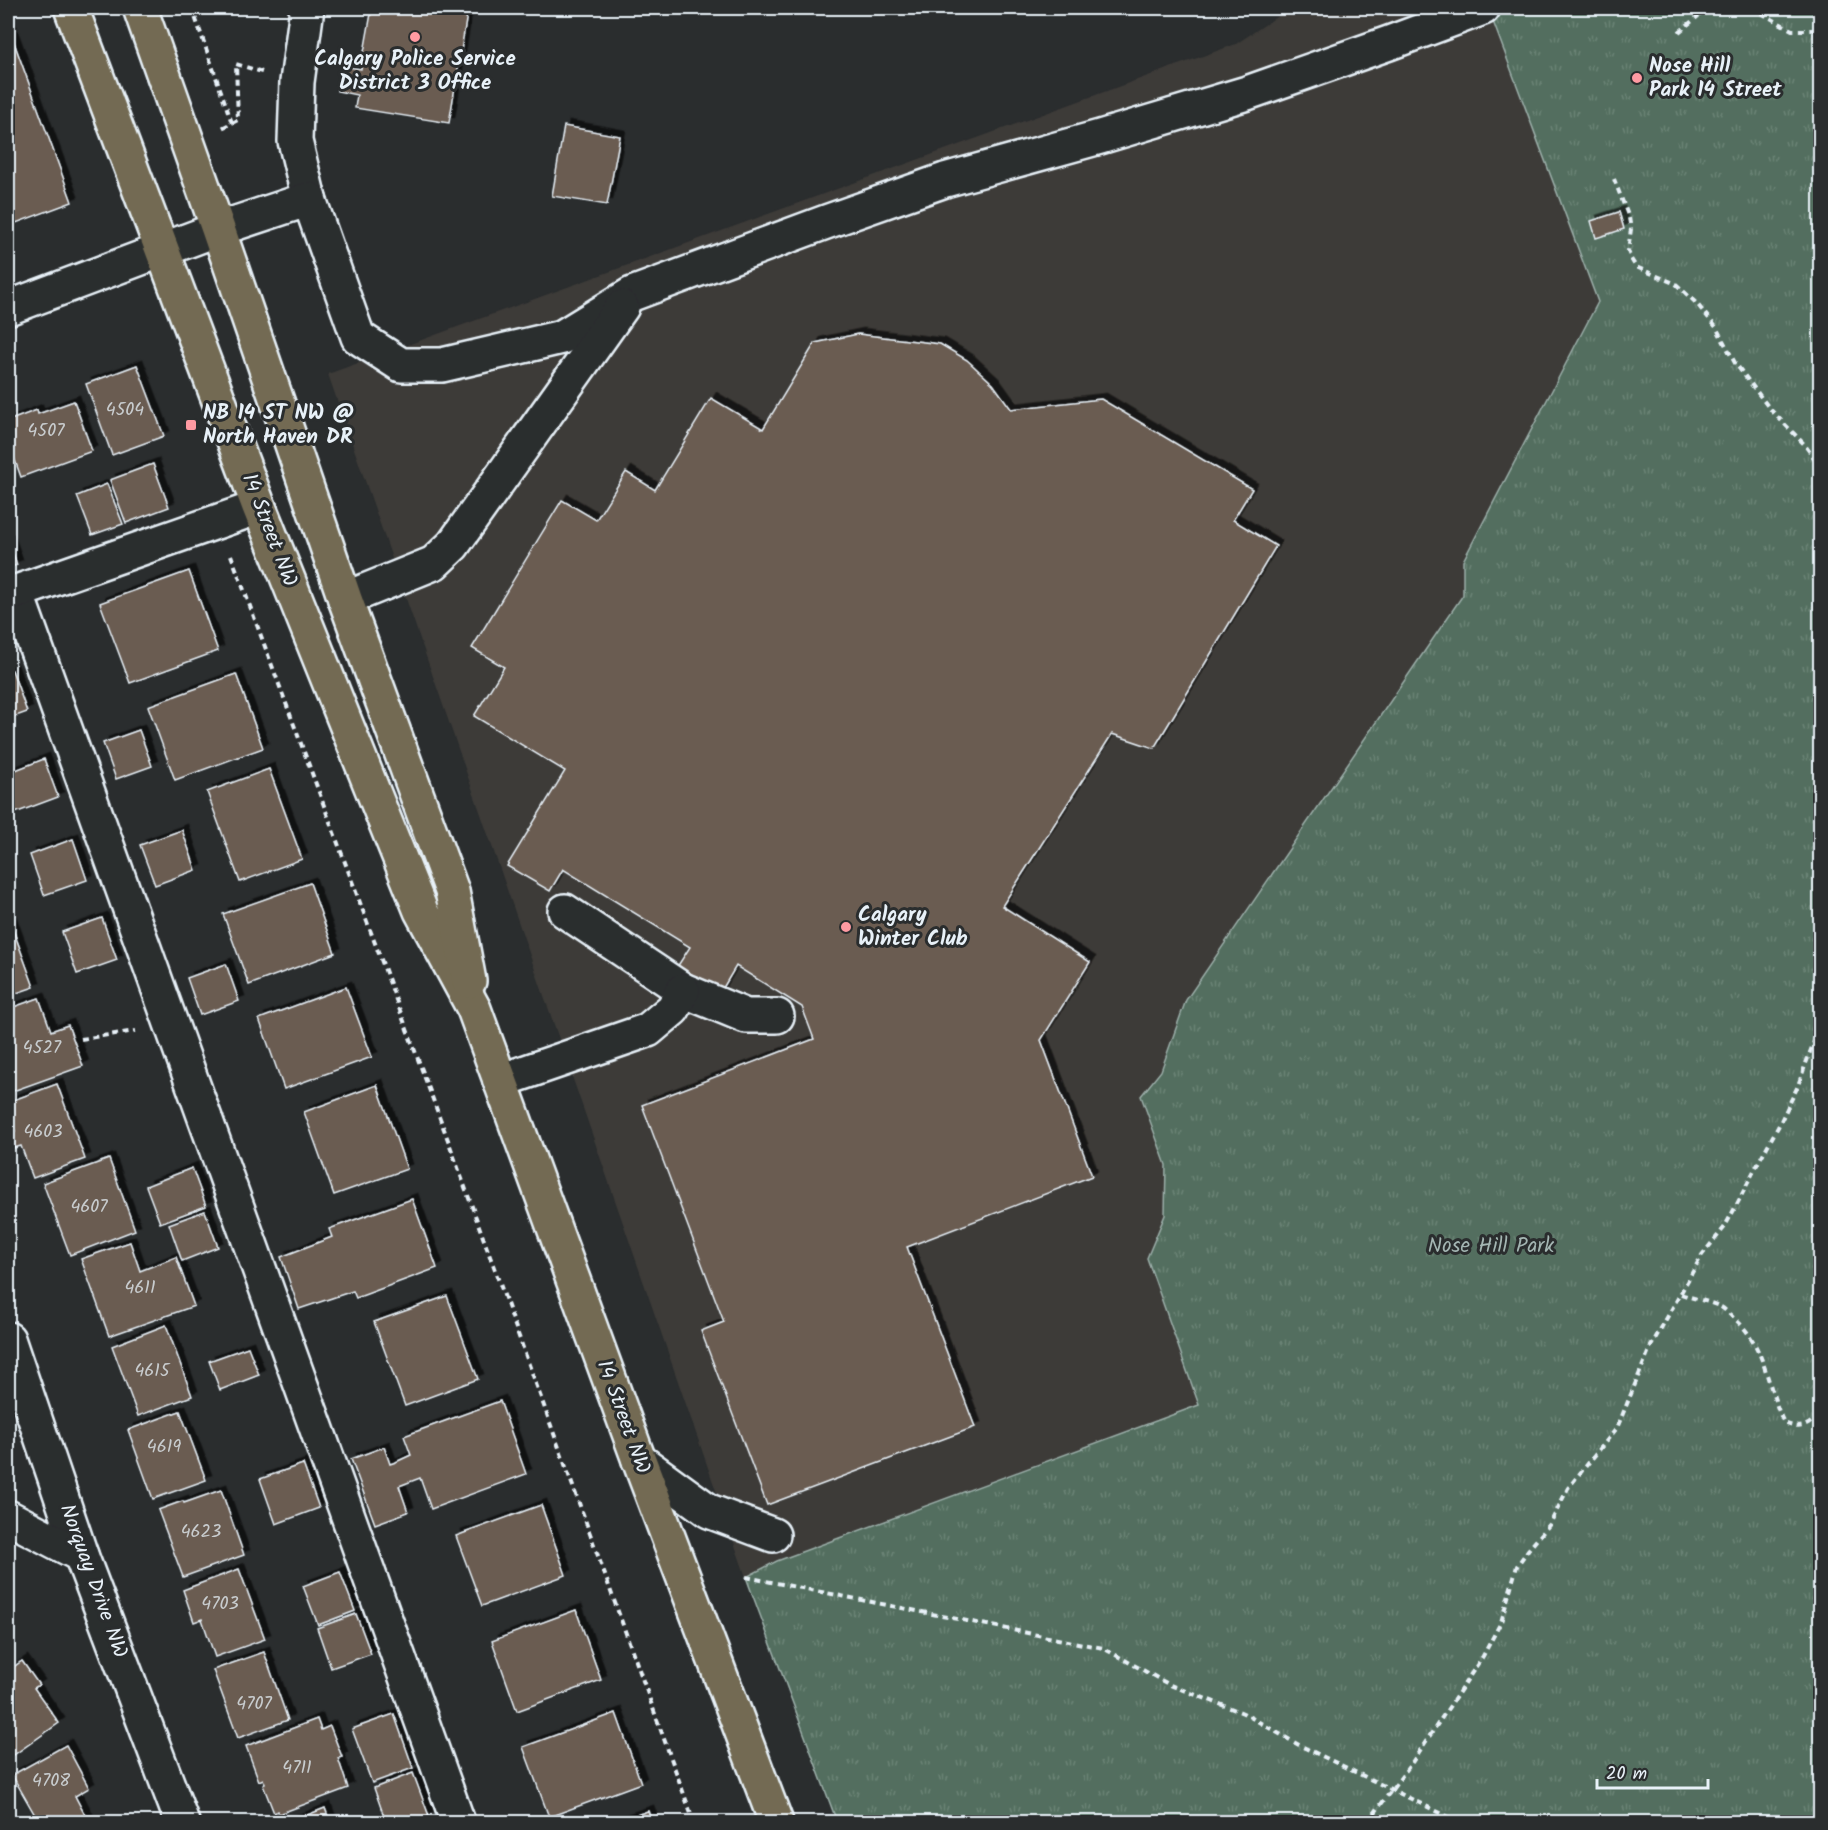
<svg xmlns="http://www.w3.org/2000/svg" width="1828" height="1830" font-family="Kalam,sans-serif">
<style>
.built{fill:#3d3b38}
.grass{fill:url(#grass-tufts);stroke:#9db0ab;stroke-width:1.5}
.building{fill:#6a5b51;stroke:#e8f1f8;stroke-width:1.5;filter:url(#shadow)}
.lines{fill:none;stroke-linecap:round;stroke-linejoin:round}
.minor-casing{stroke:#e8f1f8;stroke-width:38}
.major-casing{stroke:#e8f1f8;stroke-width:38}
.path{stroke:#e8f1f8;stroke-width:4;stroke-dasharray:6 4.5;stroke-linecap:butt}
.minor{stroke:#2a2d2e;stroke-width:33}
.major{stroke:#736b52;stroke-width:33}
.poi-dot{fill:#ff9aa2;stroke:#2a2d2e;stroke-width:2}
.labels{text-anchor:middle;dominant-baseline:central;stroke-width:6;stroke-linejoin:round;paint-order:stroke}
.number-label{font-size:18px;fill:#c8ccce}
.poi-label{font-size:21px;font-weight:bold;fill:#e8f1f8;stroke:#2a2d2e;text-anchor:start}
.street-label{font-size:21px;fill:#e8f1f8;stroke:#2a2d2e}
.park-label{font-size:21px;fill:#a4b6b3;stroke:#2a2d2e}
</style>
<defs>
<pattern id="grass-tufts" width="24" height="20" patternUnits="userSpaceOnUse" patternTransform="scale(1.5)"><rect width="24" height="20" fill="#526e5e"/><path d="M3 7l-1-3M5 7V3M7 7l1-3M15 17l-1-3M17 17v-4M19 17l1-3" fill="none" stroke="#6b8376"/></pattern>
<filter id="shadow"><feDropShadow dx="5.5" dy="-5.5" stdDeviation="0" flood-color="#0009"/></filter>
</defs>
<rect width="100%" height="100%" fill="#2a2d2e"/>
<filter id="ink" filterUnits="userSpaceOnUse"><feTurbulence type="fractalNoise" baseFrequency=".0167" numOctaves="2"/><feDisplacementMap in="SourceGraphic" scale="12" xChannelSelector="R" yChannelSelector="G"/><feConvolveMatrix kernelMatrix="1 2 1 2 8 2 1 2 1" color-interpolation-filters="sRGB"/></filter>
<g filter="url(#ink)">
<!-- built -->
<polygon class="built" points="1290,8 1490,8 1598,301 1463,561 1463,595 1186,1000 1161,1071 1141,1096 1166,1165 1165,1215 1147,1258 1199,1405 777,1561 746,1577 328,374 1236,44"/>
<!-- grass -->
<polygon class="grass" points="1488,8 1820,8 1820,1822 837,1822 746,1577 777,1561 1199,1405 1147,1258 1165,1215 1166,1165 1141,1096 1161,1071 1186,1000 1463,595 1463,561 1598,302"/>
<!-- building -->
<g class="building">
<polygon points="372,8 468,8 449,123 355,108 357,95 337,91 341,66 361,69"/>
<polygon points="8,26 72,202 8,226"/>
<polygon points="564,126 620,136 607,205 552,196"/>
<polygon points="1619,212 1624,229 1596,238 1591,221"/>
<polygon points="858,334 940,344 967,360 993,384 1011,409 1101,399 1252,489 1233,520 1276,546 1154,748 1112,734 1002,906 1090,962 1041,1040 1092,1176 907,1247 975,1427 767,1505 701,1331 724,1322 642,1105 814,1039 802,1007 736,966 720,993 677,967 690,947 563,869 550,891 507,866 565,771 474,716 504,667 472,648 562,500 596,520 626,472 655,490 711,398 763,429 815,343"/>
<polygon points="137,365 164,436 112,455 86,384"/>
<polygon points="74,401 92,451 21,477 8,441 8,421 37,410 38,414"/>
<polygon points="153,464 169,507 126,523 110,480"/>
<polygon points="107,484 123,524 92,535 77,496"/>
<polygon points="8,539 17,565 8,568"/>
<polygon points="189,571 218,651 130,683 100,603"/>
<polygon points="12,670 27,712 8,719 8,672"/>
<polygon points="236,674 263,748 175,780 148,706"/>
<polygon points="139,730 152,766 116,779 103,743"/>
<polygon points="44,759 58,797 15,813 8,793 8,773"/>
<polygon points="269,769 302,859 240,882 207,792"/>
<polygon points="182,830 196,870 155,885 140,845"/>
<polygon points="73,839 87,880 44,895 30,855"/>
<polygon points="310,883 335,953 249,985 223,914"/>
<polygon points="8,916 34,987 8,996"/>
<polygon points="102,918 117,960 77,974 62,932"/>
<polygon points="226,964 239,1001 200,1015 187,978"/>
<polygon points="346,987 372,1057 284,1089 259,1019"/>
<polygon points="39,998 51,1031 68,1025 83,1066 13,1091 8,1076 8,1009"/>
<polygon points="57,1084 85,1159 33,1178 21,1146 14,1148 9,1133 15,1131 8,1112 8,1102"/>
<polygon points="377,1085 407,1169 334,1195 304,1112"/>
<polygon points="109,1159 135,1230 70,1255 43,1183"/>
<polygon points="192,1168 206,1206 160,1223 146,1186"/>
<polygon points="412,1199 437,1268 356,1298 353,1291 299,1309 281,1257 332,1237 329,1229"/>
<polygon points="205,1211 218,1247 182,1261 169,1224"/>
<polygon points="130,1242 140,1271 176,1257 194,1306 109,1336 81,1259"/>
<polygon points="447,1296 478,1379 405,1406 374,1322"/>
<polygon points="166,1325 192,1396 138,1416 112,1346"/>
<polygon points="248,1347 259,1375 220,1390 209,1361"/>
<polygon points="500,1401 526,1474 431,1509 420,1478 399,1486 408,1512 375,1524 351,1459 384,1447 390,1464 396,1462 411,1455 404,1436"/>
<polygon points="180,1411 206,1480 153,1499 128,1430"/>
<polygon points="303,1464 319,1508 276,1524 260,1479"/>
<polygon points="221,1490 244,1555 183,1577 158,1510 183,1501 184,1503"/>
<polygon points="541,1505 566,1575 482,1606 456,1536"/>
<polygon points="239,1569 265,1639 215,1657 202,1619 194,1622 183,1590"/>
<polygon points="340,1572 355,1611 318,1625 303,1586"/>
<polygon points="576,1610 601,1680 517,1711 492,1641"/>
<polygon points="356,1614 371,1654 331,1668 317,1628"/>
<polygon points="264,1652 288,1720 238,1738 213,1670"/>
<polygon points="22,1661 39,1685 34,1688 59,1723 8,1759 8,1671"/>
<polygon points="616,1713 641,1783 549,1817 523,1747"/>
<polygon points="394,1714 413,1768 372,1783 352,1729"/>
<polygon points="317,1719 321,1730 330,1726 342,1757 338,1758 348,1788 279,1814 278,1811 274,1813 263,1785 265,1784 263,1779 259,1781 246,1746"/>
<polygon points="66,1745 89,1788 75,1796 87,1819 81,1822 39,1822 12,1775"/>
<polygon points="413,1773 429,1816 410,1822 386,1822 374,1788"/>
<polygon points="325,1808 330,1822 287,1822 300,1818"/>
<polygon points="648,1811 652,1822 616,1822"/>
</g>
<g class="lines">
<defs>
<g id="minor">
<polyline points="307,8 297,82 295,141 309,199"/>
<polyline points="8,308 218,229 309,199 358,337 401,365 442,365 562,337 632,294 826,222 945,180 1100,137 1247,93 1389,43 1483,8"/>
<polyline points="16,592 458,1822"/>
<polyline points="8,595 259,507"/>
<polyline points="345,599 434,563 453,545 622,307"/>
<polyline points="565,911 683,990 746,1016 777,1016"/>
<polyline points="500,1081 648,1030 673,1009 683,990"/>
<polyline points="8,1339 81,1555 182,1822"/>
<polyline points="639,1460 709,1511 773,1535"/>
<polyline points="8,1517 81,1555"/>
</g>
<g id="major">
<polyline points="71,8 259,507 421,911 474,1009 639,1460 776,1822"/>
<polyline points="140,8 218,229 345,599 452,891 469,981"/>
</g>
</defs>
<!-- minor casing -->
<use href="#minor" class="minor-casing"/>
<!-- major casing -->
<use href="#major" class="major-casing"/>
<!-- path -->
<g class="path">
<polyline points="192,8 232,123 220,129"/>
<polyline points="1752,8 1792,30 1820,30"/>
<polyline points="1679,32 1708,8"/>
<polyline points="232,123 238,120 236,64 262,72"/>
<polyline points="1614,179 1629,218 1631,229 1628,251 1631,259 1636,267 1676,284 1697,304 1716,327 1735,363 1770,409 1804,444 1820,466"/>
<polyline points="231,555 448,1140 694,1822"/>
<polyline points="81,1039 136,1031"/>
<path d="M1681,1294c13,5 28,7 40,13 5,3 9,8 14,12 31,27 32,69 49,104 17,7 24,4 36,-10"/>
<polyline points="746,1577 1103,1648 1170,1685 1243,1713 1299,1745 1459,1822"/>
<polyline points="1368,1822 1413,1761 1483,1656 1501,1622 1517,1566 1528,1550 1550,1524 1568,1488 1617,1428 1650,1348 1702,1255 1724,1228 1735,1208 1759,1161 1778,1127 1797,1088 1820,1025"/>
</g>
<!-- minor -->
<use href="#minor" class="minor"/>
<!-- major -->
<use href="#major" class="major"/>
</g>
</g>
<!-- markers -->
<g class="poi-dot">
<circle cx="415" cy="37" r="6"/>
<circle cx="1637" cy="78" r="6"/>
<rect x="185" y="419" width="12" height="12" rx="3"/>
<circle cx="846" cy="927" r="6"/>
</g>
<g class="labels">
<!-- number labels -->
<g class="number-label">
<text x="125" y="410">4504</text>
<text x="46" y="431">4507</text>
<text x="42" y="1048">4527</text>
<text x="43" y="1132">4603</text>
<text x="89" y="1207">4607</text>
<text x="140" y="1288">4611</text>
<text x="152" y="1371">4615</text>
<text x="164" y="1447">4619</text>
<text x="201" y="1532">4623</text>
<text x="220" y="1604">4703</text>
<text x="254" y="1704">4707</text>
<text x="297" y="1768">4711</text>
<text x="51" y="1781">4708</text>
</g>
<!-- poi labels -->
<g class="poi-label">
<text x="415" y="59" text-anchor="middle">Calgary Police Service<tspan x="415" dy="24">District 3 Office</tspan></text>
<text x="1649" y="66">Nose Hill<tspan x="1649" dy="24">Park 14 Street</tspan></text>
<text x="203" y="413">NB 14 ST NW @<tspan x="203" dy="24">North Haven DR</tspan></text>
<text x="858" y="915">Calgary<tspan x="858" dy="24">Winter Club</tspan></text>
</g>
<!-- street labels -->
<g class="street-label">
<text transform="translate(269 530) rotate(69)">14 Street NW</text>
<text transform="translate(623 1417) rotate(70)">14 Street NW</text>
<text transform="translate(93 1581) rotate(70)">Norquay Drive NW</text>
</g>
<!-- park labels -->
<g class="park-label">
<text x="1491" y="1246">Nose Hill Park</text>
</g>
</g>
<!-- margin -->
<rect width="1828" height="1830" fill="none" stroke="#2a2d2e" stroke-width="30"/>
<rect x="15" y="15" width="1798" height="1800" fill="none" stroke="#e8f1f8" stroke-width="2" filter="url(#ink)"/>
<!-- scale -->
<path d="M1597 1779v9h111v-9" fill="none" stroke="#e8f1f8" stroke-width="3"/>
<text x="1606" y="1779" font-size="18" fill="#e8f1f8" stroke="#2a2d2e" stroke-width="4.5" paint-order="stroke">20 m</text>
</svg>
